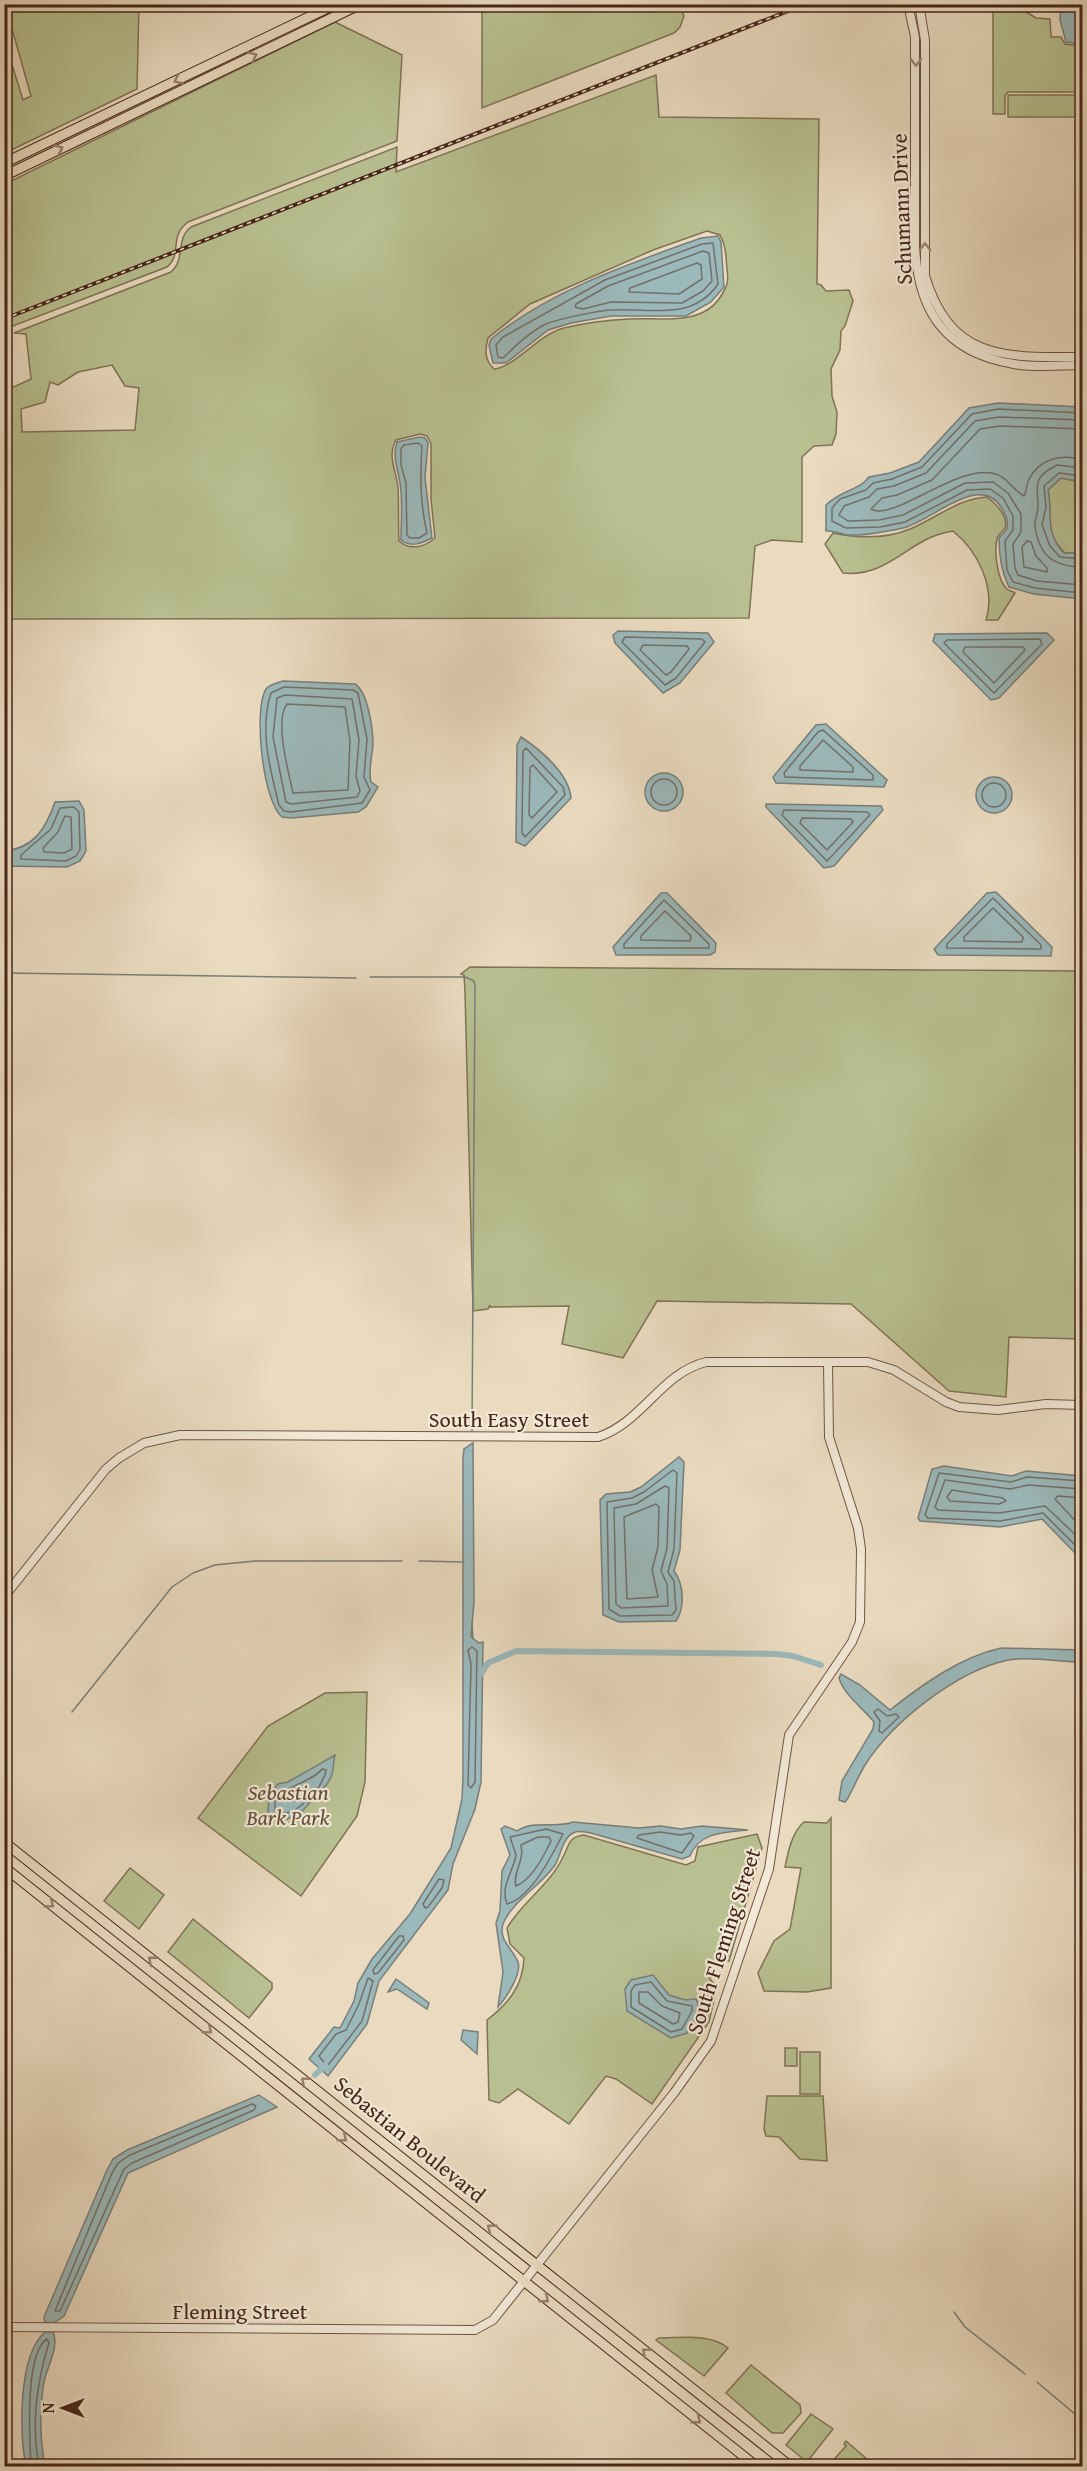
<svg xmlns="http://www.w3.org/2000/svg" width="1087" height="2471" font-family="'Gentium Book Plus',serif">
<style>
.green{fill:#b8c091;stroke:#807355;stroke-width:1.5;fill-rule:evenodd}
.water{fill:#9bb9bb;stroke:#797e7a;stroke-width:1.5}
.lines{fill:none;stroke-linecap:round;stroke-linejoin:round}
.shore{stroke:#71706a;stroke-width:1.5}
.stream{stroke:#797e7a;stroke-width:1.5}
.canal{stroke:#9bb9bb;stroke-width:6}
.minor-casing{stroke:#705343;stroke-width:10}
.major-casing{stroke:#472619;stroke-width:11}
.minor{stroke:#f1e8d6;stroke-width:8}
.major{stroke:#eadbc0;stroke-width:9}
.rail-casing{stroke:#472619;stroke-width:4}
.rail{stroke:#f1e8d6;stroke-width:1.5;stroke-dasharray:4.5;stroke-linecap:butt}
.oneway{stroke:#98806c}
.oneway2{stroke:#9c8778}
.labels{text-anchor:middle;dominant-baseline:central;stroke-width:4.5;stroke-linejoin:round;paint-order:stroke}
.street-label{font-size:22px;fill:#472619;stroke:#f1e8d6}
.park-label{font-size:22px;font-style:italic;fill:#634c37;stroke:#f1e8d6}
</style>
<rect width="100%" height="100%" fill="#eadbc0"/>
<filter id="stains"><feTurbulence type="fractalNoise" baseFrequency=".00333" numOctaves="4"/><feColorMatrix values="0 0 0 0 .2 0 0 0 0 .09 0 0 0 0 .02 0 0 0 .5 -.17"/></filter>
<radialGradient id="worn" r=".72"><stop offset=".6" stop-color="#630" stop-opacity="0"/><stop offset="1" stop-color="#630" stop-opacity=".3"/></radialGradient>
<!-- green -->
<g class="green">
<polygon points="5,4 139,5 137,89 5,153 5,42 23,100 31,96"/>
<polygon points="482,5 679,5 684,16 680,27 674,33 482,108"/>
<polygon points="993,5 1019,5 1020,8 1036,18 1050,19 1051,37 1061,37 1065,44 1082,46 1082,92 1008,92 1005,95 1005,114 993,114"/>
<path d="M335,22l67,33 -5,86 -209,81c-20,15 -5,32 -21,45l-162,62v-145z"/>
<path d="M656,75l3,42 160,2 -2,165 4,1 5,6 23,-1 4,11 -8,25 -4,5 -1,19 -9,19 1,27 5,16 -1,22 -4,11 -18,1 -12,11v85l-30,-2 -17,6 -6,72 -744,1v-228l26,-12 -5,-45 -12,-1 157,-61c15,-13 4,-33 20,-45l206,-80 -1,25zM707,231l13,4c6,10 6,23 7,35 2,12 0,16 -6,26 -19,31 -62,21 -93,23 -21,1 -43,4 -64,9 -25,6 -49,39 -70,41 -10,-9 -9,-20 -6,-31l42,-34 123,-54zM112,365l13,21 14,2 -4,42 -113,2 -1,-23 24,-7 5,-20 8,3 20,-13zM420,434l7,2 4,8v55l4,39c-10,9 -25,13 -36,3 -1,-18 0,-37 -1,-54 -2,-17 -11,-31 -2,-47z"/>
<rect x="1008" y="95" width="74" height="22"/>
<path d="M1061,478l21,4v71h-17c-22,-21 -12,-37 -17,-63z"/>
<path d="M987,497c8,6 22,19 18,31 -2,4 -7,6 -8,11 -3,12 0,41 10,50 2,2 6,2 8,4l-17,27h-12c10,-32 -8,-69 -33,-89 -44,6 -63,47 -110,42l-18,-29 8,-11c24,5 53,6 77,-4 27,-11 47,-30 77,-32z"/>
<polygon points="470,967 1082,971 1082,1339 1009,1337 1006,1397 949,1391 851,1304 657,1301 623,1358 562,1344 569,1306 490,1307 490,1305 488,1309 473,1311 465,992 464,975 461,974"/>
<polygon points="367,1692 365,1782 357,1816 301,1896 198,1818 268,1726 325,1693"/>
<path d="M831,1818v170l-24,4 -43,-1 -6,-18 16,-32 16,-12 11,-61 -16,-1c3,-15 7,-35 19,-45l23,1z"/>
<path d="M757,1834l5,14 -33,113 -13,-4 -6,22 7,8 -8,35 -57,82 -36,-25 -10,-3 -37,48 -51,-35 -19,14 -10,-3 -2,-80c21,-16 36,-34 37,-62l-14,-14 -3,-16c15,-26 43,-43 56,-71 7,-13 5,-20 21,-22l102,30 9,-4 3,-14z"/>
<polygon points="130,1868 164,1895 139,1929 104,1901"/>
<polygon points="193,1919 272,1983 272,1989 249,2018 168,1952"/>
<rect x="785" y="2048" width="12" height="18"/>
<rect x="800" y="2052" width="20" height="42"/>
<polygon points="767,2096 823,2096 827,2161 800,2159 779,2137 766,2136 764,2129"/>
<path d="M659,2338c22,0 51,-5 69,10l-24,28 -48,-36z"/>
<polygon points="751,2365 800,2405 801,2413 783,2433 772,2433 726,2393"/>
<polygon points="811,2414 833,2429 807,2462 786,2445"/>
<polygon points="846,2441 875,2466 828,2466 846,2446 844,2444"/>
</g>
<!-- water -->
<g class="water">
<polygon points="1061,5 1082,5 1082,44 1066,42 1060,20"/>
<path d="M718,236l3,6 3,45 -13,15 -25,14h-75l-40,7 -23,7 -42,33h-13l-4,-18 2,-6c60,-49 138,-75 210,-101z"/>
<path d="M998,403l84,4v75l-21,-4 -13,12c5,26 -4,42 16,63h18v46l-48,-5 -25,-7c-8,-16 -10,-31 -10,-49l8,-9c1,-10 -1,-14 -6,-22 -21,-35 -71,15 -98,21 -18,4 -37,8 -55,7 -9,-1 -13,-5 -22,-4v-26c15,-15 34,-15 43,-28l21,-4 29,-11 50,-54z"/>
<path d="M419,437l6,1 3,5 -3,34 7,61c-10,5 -21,10 -31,2 0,-18 2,-39 -1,-57 -2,-14 -8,-26 -3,-41z"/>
<polygon points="618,631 708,633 714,642 680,683 663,693 615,643 613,635"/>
<polygon points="1047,633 1054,640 999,698 991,700 933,641 935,634"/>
<path d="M283,681l72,3c13,8 18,45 18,61 -1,13 -5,24 -2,37l7,5 -12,20 -8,5 -67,6 -9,-1c-19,-15 -29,-107 -16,-128 4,-5 11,-6 17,-8z"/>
<polygon points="826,724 887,780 884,787 776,783 773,777 816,725"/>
<path d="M521,737c20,13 48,37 50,61l-46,48 -9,-4 1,-97z"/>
<circle cx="664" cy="792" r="19"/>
<circle cx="994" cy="795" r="18"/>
<path d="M79,801l5,9 2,41 -6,10 -13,6 -62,-1v-15c29,-3 41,-23 50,-49z"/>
<polygon points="766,804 881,806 883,810 834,866 824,868 766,807"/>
<polygon points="996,892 1052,947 1051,956 938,955 934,949 987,893"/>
<polygon points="661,893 667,893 716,943 715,952 710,955 616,955 613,947"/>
<polygon points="473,1443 474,1602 471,1637 479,1643 483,1642 481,1782 475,1809 453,1864 448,1890 379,1981 367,2024 328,2076 309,2059 334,2027 340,2028 354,2001 358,1983 372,1959 410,1914 451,1848 462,1799 463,1777 463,1458 464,1449"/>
<path d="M679,1457l5,5 -4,88 -6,21c10,13 11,37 2,50l-57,1 -16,-7 -3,-115 6,-6 24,-2 11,-5z"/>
<polygon points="944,1466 1012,1476 1026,1471 1082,1476 1082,1587 1077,1555 1042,1519 1000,1527 920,1521 918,1518 932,1469"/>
<path d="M1001,1648l81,2v12c-21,0 -53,-6 -74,-2 -51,11 -115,61 -143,105 -6,10 -11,22 -17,33l-3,4 -6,-2 3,-19 31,-52 1,-7c-11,-14 -30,-27 -35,-44l2,-4 19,11 30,25c32,-25 70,-53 111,-62z"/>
<path d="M335,1755c-2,7 -1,13 -3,19 -4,12 -10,15 -17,23 -17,17 -12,20 -39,23l-8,-7 1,-17 9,-12 10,-2z"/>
<path d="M573,1822l66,6 22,-2 20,3 21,-3 46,4c-23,2 -49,2 -58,26l-8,3 -91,-26c-6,-1 -12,-3 -18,0 -11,6 -12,22 -18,32 -14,21 -43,36 -52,59 -5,16 10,25 15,38 4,12 -12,36 -20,45l5,-35 -7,-49 4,-12 2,-40 8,-16 -9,-26 4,-3 12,5c18,-12 38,-2 56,-9z"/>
<path d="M653,1975l16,20 16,5 11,-1c7,12 -3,23 -9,34l-16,5 -44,-27 -2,-22 6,-9z"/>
<polygon points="396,1979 429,2003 427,2009 397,1989 388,1992"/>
<polygon points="463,2030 478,2032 477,2054 461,2040"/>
<polygon points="259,2095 277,2107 128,2173 64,2316 54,2323 45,2323 44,2317 107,2170 113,2159 127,2150"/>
<path d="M45,2332h8c7,17 -8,37 -10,55 -3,25 -3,54 2,79h-19c-7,-32 -8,-111 19,-134z"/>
</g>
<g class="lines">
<!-- shore -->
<g class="shore">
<path d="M713,243l5,41c-25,37 -66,24 -105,26 -13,0 -55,9 -67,14 -15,7 -31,22 -43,34l-5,-1 -2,-12 7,-8 102,-57 97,-36z"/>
<polygon points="703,251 709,253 712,281 703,291 682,303 611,302 583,309 575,307 576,304 608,286"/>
<polygon points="697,263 701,265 702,279 679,294 629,292 630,288"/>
<polyline points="1082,413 998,409 972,414 922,467 892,479 873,483 866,490 840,499 832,508 832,521 846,528 880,527 905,522 967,490 990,489 1003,498 1013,516 1013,530 1005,541 1007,570 1013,582 1035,588 1082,593"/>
<polyline points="1082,420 999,417 975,421 926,473 894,486 877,489 869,497 844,506 839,515 848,521 879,520 903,515 965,483 993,482 1008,493 1021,514 1021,532 1013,544 1015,568 1018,575 1037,581 1082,585"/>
<path d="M1082,429l-82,-3 -20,3 -48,51 -35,15 -15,3 -11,11c21,13 84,-43 121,-36 15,2 21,18 32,23 3,-5 2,-11 5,-17 12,-22 32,-24 53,-20"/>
<path d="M418,443l4,3c-2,30 -2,57 5,87l-8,5h-9l-3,-3 -1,-52 -5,-18v-16l3,-4z"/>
<path d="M1082,468l-25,-3c-26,13 -19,21 -19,42 0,7 -4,13 -3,19 4,30 19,41 47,41"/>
<polyline points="1082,476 1059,473 1044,486 1046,507 1042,525 1050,546 1060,557 1082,559"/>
<polygon points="1027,541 1031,542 1036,556 1047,568 1047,572 1024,567 1022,547"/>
<polygon points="625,637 702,639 705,642 676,678 665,685 622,642"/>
<polygon points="1040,639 1042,644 994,693 944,643 947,640"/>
<polygon points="643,645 687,646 689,649 671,672 666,675 640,650"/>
<polygon points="965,647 1023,647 1025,650 994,683 963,652"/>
<path d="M284,687l69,3 5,3 9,46 -3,38 6,13 -8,13 -71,9 -7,-1 -5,-6c-9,-36 -20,-76 -8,-112z"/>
<polygon points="285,695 352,699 359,740 356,776 360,791 357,797 291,804 286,802 273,737 277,698"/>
<path d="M287,704l58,3 5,34 -2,49 -55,3c-4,-19 -19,-73 -6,-89z"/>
<polygon points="823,730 873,775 873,780 785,777 784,773 818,732"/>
<polygon points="823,740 853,767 853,772 800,770 800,766"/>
<polygon points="526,748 563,787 565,795 525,837 522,833 523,751"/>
<polygon points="533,765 557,792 532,818 529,815 530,768"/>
<circle cx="664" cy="792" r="13"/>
<circle cx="994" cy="795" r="12"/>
<polygon points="74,807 79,812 80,849 76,856 66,861 21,859 21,855 51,829 60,808"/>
<polygon points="784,810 867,812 870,815 827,861 782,815"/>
<polygon points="65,816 71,817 72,849 64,853 44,852 43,848 58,832"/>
<polygon points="802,818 851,819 853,822 827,850 800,823"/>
<polygon points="993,898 1041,945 1041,949 947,948 947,944"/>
<polygon points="664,900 709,944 709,948 624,948 624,944"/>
<polygon points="993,908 1023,937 1022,942 964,941 964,937"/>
<polygon points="665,911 691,936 690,941 641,940 641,936"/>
<polygon points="673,1470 677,1473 674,1549 668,1572 674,1581 676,1610 672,1615 620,1616 609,1609 607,1502 632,1498 644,1492"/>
<polyline points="1082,1481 1027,1477 1011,1482 939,1473 925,1515 928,1518 1000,1521 1043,1513 1082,1552"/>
<polygon points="665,1486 669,1488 667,1548 661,1571 667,1584 668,1606 621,1608 616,1604 614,1508 636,1504"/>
<polyline points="1082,1489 1028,1485 1010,1489 945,1480 935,1507 938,1510 999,1513 1045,1506 1082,1541"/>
<polygon points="952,1490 1003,1498 1006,1501 999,1504 950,1501 947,1497"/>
<polyline points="1082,1498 1058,1496 1055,1499 1082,1528"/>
<polygon points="656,1504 659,1507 658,1547 652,1570 658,1597 627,1599 624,1517"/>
<polygon points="472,1647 477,1651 475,1782 471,1788 468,1785 471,1664 468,1650"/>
<polygon points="878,1709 887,1716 896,1714 899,1717 882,1733 879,1731 880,1721 874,1712"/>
<path d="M322,1769l4,1 -1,5 -6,12 -8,5 -8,12 -11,8 -13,2 -4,-3v-13c12,-12 38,-17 47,-29z"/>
<path d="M546,1829l17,5c-11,21 -31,63 -56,70 -7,-17 6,-32 9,-49l-6,-18z"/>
<polygon points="660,1832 681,1835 691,1833 694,1836 682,1853 637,1838 639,1835"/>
<path d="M538,1837h11l2,4c-7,15 -19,39 -35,45 -4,-13 9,-25 5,-41z"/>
<polygon points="439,1879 444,1880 442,1888 428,1907 425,1908 423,1904"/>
<polygon points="399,1936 403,1936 404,1940 378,1973 374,1974 373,1970"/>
<polygon points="368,1978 373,1981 362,2021 329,2064 326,2065 319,2056 336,2034 346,2030 359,2004"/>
<polygon points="651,1982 667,2001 692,2006 692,2011 682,2029 671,2032 631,2007 631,1991 635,1985"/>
<polygon points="639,1992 648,1992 662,2006 680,2013 678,2022 673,2024 639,2003"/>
<polygon points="252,2104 256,2106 254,2110 132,2163 124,2169 60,2311 55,2311 112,2173 118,2163 130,2155"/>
<path d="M31,2466c-1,-24 -7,-113 16,-127l2,4c-13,41 -18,81 -10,123"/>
</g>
<!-- stream -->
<g class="stream">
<polyline points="4,973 356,978"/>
<polyline points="370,977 465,977 474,981 475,986 472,1431"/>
<polyline points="419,1561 464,1562"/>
<polyline points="472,1623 473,1639"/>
<polyline points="72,1712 172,1587 193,1573 215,1565 255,1561 402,1561"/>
<polyline points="954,2312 965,2327 1025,2374"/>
<polyline points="1037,2382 1082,2420"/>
</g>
<!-- canal -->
<g class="canal">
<polyline points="480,1675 488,1663 516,1651 776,1654 793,1656 821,1665"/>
<polyline points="315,2075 325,2065"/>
</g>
<defs>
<g id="minor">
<path d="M908,4l7,33v209c3,66 31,107 99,118 22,4 46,1 68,1"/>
<path d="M919,4l6,36v236c26,86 82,81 157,81"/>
<path d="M4,1597l102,-128 13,-11 25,-15 36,-8 418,2c44,-14 63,-64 108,-75h162l26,8 52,32 13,5 39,3 48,-6 36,1"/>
<polyline points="4,2327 475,2330 493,2320 674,2093 711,2041 769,1869 789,1735 852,1642 860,1622 861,1549 858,1528 829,1437 828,1362"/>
</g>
<g id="major">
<polyline points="4,163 336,4"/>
<polyline points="4,176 361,4"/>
<polyline points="4,1842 790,2466"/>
<polyline points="4,1867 756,2466"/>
</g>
</defs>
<!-- minor casing -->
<use href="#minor" class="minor-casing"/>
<!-- major casing -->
<use href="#major" class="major-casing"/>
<!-- minor -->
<use href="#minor" class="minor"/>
<!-- major -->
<use href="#major" class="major"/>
<defs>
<polyline id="rail" points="4,319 806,4"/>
</defs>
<!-- rail casing -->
<use href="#rail" class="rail-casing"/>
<!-- rail -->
<use href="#rail" class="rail"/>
</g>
<!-- one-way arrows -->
<defs><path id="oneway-chevron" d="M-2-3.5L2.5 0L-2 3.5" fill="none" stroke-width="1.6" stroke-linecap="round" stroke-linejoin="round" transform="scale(1.5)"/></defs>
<g class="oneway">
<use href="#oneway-chevron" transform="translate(253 56) rotate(-26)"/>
<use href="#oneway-chevron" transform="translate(178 80) rotate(154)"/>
<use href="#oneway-chevron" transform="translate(59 149) rotate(-26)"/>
<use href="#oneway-chevron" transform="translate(50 1904) rotate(39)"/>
<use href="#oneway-chevron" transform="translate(152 1960) rotate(-141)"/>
<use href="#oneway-chevron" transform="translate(208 2030) rotate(39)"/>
<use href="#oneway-chevron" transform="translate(305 2081) rotate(-141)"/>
<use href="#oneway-chevron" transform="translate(343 2138) rotate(39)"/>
<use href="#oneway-chevron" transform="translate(491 2228) rotate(-142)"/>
<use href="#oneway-chevron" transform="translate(545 2299) rotate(38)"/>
<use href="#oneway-chevron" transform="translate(646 2352) rotate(-142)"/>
<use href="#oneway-chevron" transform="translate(697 2420) rotate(38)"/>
</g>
<g class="oneway2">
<use href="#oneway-chevron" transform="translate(916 62) rotate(89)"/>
<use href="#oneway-chevron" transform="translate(925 247) rotate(-91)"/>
</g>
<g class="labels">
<!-- street labels -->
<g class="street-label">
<text transform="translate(901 209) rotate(-92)">Schumann Drive</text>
<text x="509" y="1419">South Easy Street</text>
<text transform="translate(723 1941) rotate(-72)">South Fleming Street</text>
<text transform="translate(410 2139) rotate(39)">Sebastian Boulevard</text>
<text x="240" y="2311">Fleming Street</text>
</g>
<!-- park labels -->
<g class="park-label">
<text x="288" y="1792">Sebastian<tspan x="288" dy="25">Bark Park</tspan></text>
</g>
</g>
<!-- margin -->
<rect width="1087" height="2471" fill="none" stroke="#eadbc0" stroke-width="24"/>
<rect x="6" y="6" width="1075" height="2459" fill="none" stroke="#472619" stroke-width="3"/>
<rect x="12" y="12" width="1063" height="2447" fill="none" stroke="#472619" stroke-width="1.5"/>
<!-- north arrow -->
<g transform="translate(63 2408) rotate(270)" stroke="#f1e8d6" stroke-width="4.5" paint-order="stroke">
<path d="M0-4.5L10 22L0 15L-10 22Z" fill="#472619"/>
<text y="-9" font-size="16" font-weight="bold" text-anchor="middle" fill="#472619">N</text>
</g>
<rect width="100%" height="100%" filter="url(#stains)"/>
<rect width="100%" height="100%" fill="url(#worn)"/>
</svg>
